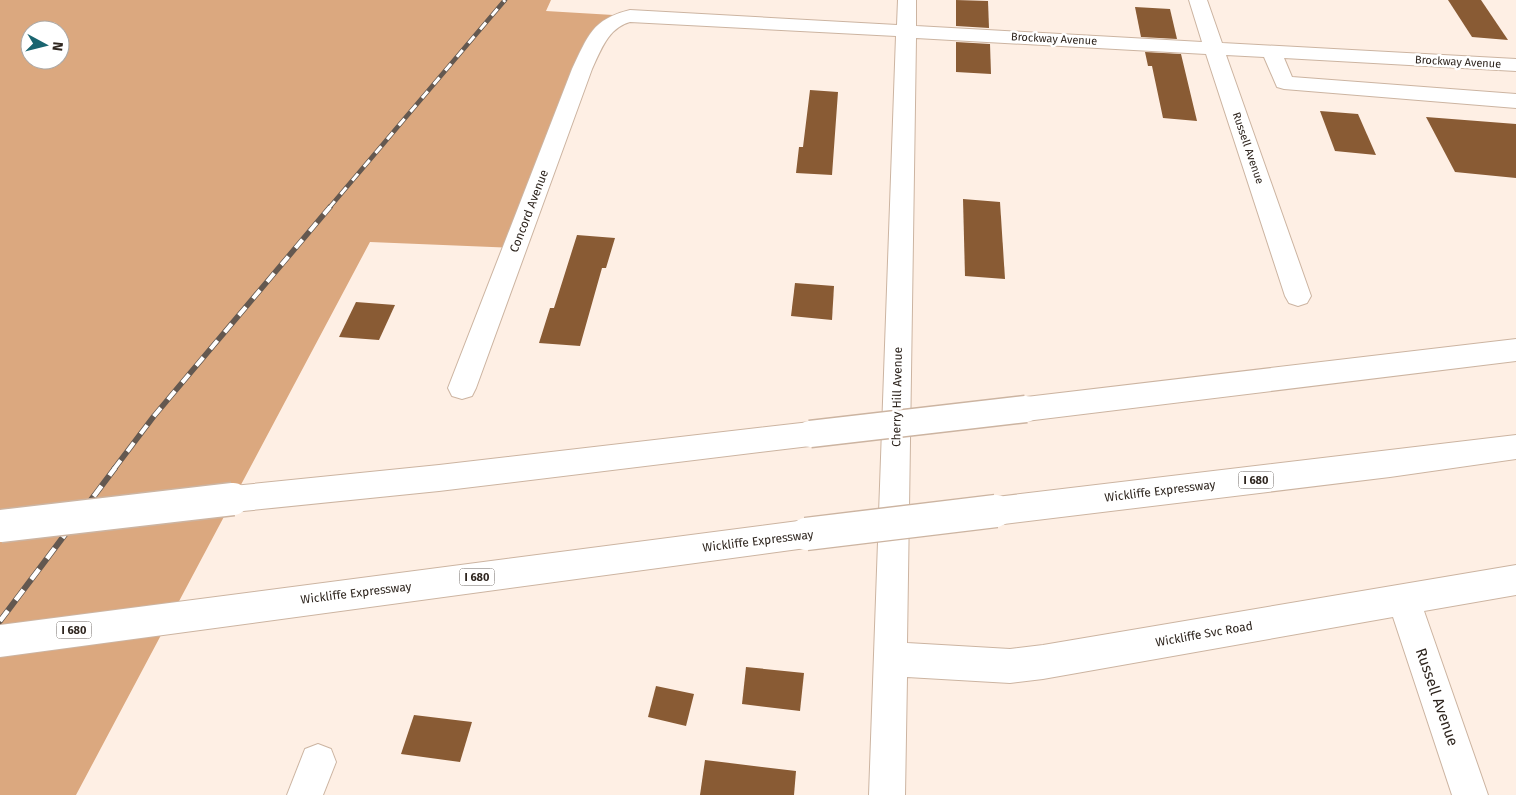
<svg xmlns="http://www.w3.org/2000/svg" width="1516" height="795" font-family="'Fira Sans',sans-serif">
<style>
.forest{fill:#dba87f;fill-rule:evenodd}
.building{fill:#895b34}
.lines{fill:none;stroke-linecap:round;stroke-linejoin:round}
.minor-casing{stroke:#ccb4a1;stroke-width:2}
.highway-casing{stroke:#ccb4a1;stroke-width:2}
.minor{fill:#fff;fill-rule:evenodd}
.highway{fill:#fff;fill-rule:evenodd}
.rail-far2-casing{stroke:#635850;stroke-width:4.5}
.rail-far1-casing{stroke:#635850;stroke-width:5.5}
.rail-casing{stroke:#635850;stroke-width:6}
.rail-far2{stroke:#fff;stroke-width:3;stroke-dasharray:9;stroke-linecap:butt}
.rail-far1{stroke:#fff;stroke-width:4;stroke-dasharray:11;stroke-linecap:butt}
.rail{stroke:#fff;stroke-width:4.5;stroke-dasharray:13;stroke-linecap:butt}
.highway-bridge-far1-casing{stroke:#ccb4a1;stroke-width:29;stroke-linecap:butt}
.highway-bridge-casing{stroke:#ccb4a1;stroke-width:35;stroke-linecap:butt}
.highway-bridge-far1{stroke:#fff;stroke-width:26}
.highway-bridge{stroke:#fff;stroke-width:32}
.labels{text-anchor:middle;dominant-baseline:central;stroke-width:5;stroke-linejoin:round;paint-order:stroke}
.far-street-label{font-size:11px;fill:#2e251e;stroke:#fff}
.shield{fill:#fff;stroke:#6d6662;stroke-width:1}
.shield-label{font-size:11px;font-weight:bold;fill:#2e251e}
.street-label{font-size:12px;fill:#2e251e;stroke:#fff}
.near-street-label{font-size:15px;fill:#2e251e;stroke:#fff}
</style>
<rect width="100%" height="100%" fill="#feefe4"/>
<!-- forest -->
<path class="forest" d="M0,0h551l-5,11 84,5 -21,7 -94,225 -145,-6 -294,553h-76zM30,30h30v30h-30z"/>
<!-- building -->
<g class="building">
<polygon points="956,0 988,1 989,28 956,26"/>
<polygon points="1448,0 1481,0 1508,40 1472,37"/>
<polygon points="1135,7 1170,9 1177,39 1141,37"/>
<polygon points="956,42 990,44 991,74 956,72"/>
<polygon points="1145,52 1181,54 1197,121 1163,118 1152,66 1148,66"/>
<polygon points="810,90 838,92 832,175 796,173 799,147 803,147"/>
<polygon points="1320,111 1358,114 1376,155 1335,151"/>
<polygon points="1426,117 1516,124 1516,178 1455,172"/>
<polygon points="963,199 1000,202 1005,279 965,276"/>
<polygon points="577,235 615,238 606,268 602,268 580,346 539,343 550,308 554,308"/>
<polygon points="795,283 834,286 832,320 791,316"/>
<polygon points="356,302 395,305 379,340 339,337"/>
<polygon points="746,667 804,673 800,711 742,704"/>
<polygon points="656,686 694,694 686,726 648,717"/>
<polygon points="414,715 472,722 460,762 401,754"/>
<polygon points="705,760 796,771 794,795 700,795"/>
</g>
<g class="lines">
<defs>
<g id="minor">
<path d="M898,0h18v26l286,16 -13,-42h18l15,43 294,16v12l-232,-13 8,19 224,17v14l-232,-19 -7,-2 -13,-30 -38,-2 85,241 -4,7 -9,3 -9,-3 -4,-7 -79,-242 -290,-16 -9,605 103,6 33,-4 473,-80v30l-92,16 64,184h-36l-59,-178 -350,62 -33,4 -103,-6 -2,118h-36l27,-759 -266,-14c-22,6 -29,28 -38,47l-116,319 -4,8 -10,3 -10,-3 -4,-8 124,-319c16,-33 20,-50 58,-59l267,15z"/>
<polygon points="318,744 331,749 336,762 323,795 287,795 305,749"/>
</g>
<g id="highway">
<polygon points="1516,339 1516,361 1026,421 1016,417 1012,409 1016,401 1026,397"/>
<polygon points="810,422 820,425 824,434 820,443 810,446 439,491 233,512 222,508 218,499 222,490 233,486 439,465"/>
<polygon points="1516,435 1516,459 1390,477 996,525 985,521 981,511 985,501 996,497"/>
<polygon points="806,520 817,524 821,534 817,544 806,548 0,657 0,625"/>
</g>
</defs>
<!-- minor casing -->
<use href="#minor" class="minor-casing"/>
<!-- highway casing -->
<use href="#highway" class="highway-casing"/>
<!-- minor -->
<use href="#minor" class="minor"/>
<!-- highway -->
<use href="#highway" class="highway"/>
<defs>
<polyline id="rail-far2" points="329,208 505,0"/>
<polyline id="rail-far1" points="114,469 154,416 330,207"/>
<polyline id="rail" points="0,621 115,468"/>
</defs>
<!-- rail-far2 casing -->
<use href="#rail-far2" class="rail-far2-casing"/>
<!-- rail-far1 casing -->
<use href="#rail-far1" class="rail-far1-casing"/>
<!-- rail casing -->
<use href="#rail" class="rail-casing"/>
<!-- rail-far2 -->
<use href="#rail-far2" class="rail-far2"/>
<!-- rail-far1 -->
<use href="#rail-far1" class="rail-far1"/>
<!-- rail -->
<use href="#rail" class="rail"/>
<defs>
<polyline id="highway-bridge-far1" points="810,434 1026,409"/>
<g id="highway-bridge">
<polyline points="0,526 233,499"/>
<polyline points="806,534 996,511"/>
</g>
</defs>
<!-- highway-bridge-far1 casing -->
<use href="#highway-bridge-far1" class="highway-bridge-far1-casing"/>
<!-- highway-bridge casing -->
<use href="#highway-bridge" class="highway-bridge-casing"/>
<!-- highway-bridge-far1 -->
<use href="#highway-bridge-far1" class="highway-bridge-far1"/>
<!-- highway-bridge -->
<use href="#highway-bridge" class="highway-bridge"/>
</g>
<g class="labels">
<!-- far-street labels -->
<g class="far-street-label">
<text transform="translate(1054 39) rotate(3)">Brockway Avenue</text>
<text transform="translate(1458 62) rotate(3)">Brockway Avenue</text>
<text transform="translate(1248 148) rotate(71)">Russell Avenue</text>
</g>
<!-- shield labels -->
<g class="shield">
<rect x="1238.5" y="471.5" width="35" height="17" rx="4"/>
<rect x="459.5" y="568.5" width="35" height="17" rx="4"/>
<rect x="56.5" y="621.5" width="35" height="17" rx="4"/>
</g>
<g class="shield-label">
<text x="1256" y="480">I 680</text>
<text x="477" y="577">I 680</text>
<text x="74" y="630">I 680</text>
</g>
<!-- street labels -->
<g class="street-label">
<text transform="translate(529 211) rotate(-69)">Concord Avenue</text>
<text transform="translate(897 397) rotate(-89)">Cherry Hill Avenue</text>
<text transform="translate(1160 491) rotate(-7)">Wickliffe Expressway</text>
<text transform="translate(758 541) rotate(-7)">Wickliffe Expressway</text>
<text transform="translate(356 593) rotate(-7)">Wickliffe Expressway</text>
<text transform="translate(1204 634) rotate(-10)">Wickliffe Svc Road</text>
</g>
<!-- near-street labels -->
<g class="near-street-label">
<text transform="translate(1437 697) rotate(71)">Russell Avenue</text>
</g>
</g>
<!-- north arrow -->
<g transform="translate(45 45) rotate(97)"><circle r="24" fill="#ffffff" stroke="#aba8a5"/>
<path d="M0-4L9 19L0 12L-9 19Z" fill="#1a6570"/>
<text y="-8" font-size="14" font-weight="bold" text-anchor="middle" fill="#2e251e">N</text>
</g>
</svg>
